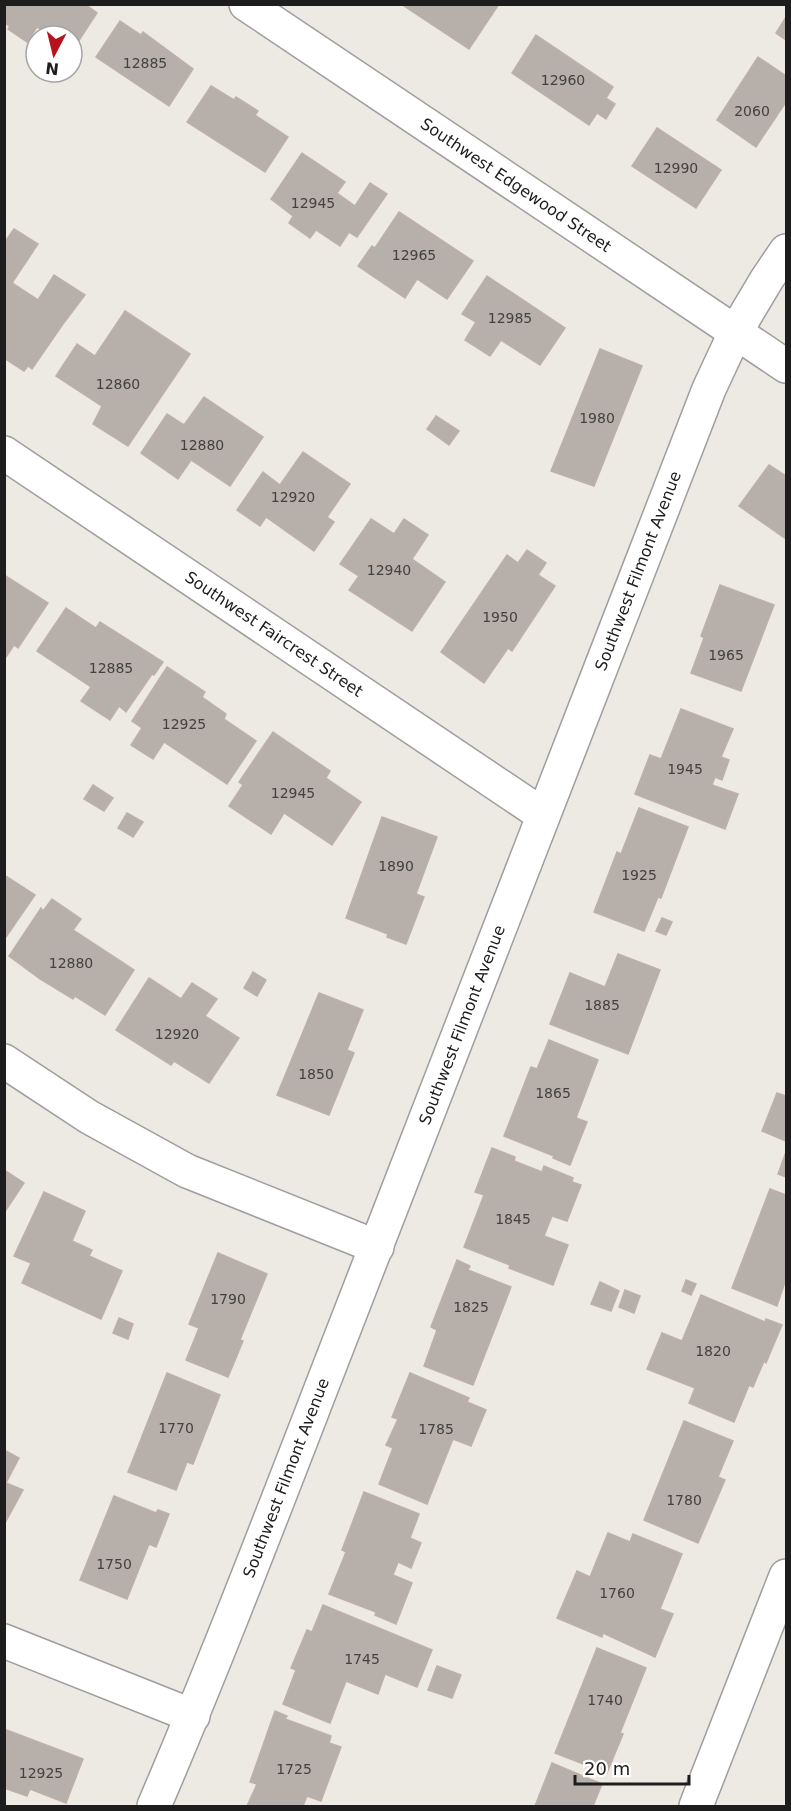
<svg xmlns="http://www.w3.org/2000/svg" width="791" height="1811" font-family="'DejaVu Sans',sans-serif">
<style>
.building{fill:#b6afaa;stroke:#beb0a8;stroke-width:1.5}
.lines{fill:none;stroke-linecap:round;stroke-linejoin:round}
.minor-casing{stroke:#9e9e9e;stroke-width:36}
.minor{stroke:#fff;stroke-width:33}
.labels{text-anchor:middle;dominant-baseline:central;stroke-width:6;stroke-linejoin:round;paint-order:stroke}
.number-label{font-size:14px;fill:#434240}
.street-label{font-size:16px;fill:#1d1d1d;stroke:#fff}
</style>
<rect width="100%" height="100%" fill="#edeae4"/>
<!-- building -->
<g class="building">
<polygon points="4,4 85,4 97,13 72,51 72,36 50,36 37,27 27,42 8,29 10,26 4,23"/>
<polygon points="401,4 499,4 469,49"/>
<polygon points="786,17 786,40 776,33"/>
<polygon points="120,21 141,35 143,32 193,69 169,106 96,57"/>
<polygon points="536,35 613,87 606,98 615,104 606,119 597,113 589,125 512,73"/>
<polygon points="758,57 786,76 786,102 756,147 717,120"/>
<polygon points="211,86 234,100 236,97 258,111 255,115 288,137 265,172 187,122"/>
<polygon points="657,128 721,170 696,208 632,166"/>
<polygon points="302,153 345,182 337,193 355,206 370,183 387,194 357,237 349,232 340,246 316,230 310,238 289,223 293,216 271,199"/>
<polygon points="399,212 473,261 447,299 417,279 405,298 358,266 372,246 375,248"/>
<polygon points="14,229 38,244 12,283 38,300 54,275 85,295 63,324 32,369 28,366 24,371 4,358 4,243"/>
<polygon points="487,276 565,328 540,365 501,340 490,356 465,340 476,322 462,314"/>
<polygon points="125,311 190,354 128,446 93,424 102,406 56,376 77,344 95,356"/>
<polygon points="600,349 642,366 594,486 551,471"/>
<polygon points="204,397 263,437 230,486 191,460 178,479 141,453 167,414 184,425"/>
<polygon points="436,416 459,431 449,445 427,429"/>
<polygon points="303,452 350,484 327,517 334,522 314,551 266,517 260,526 237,510 263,472 280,485"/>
<polygon points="769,465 786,476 786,539 739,506"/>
<polygon points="371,519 394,534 404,519 428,535 412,559 445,582 412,631 349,590 359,576 340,564"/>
<polygon points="527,550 546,563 538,575 555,586 512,651 508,648 484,683 441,652 507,555 518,563"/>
<polygon points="4,575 48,603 18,648 14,645 4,660"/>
<polygon points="720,585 774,605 741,691 691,673 704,638 701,636"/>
<polygon points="66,608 96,628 100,622 163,662 154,675 152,674 126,712 119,706 110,720 81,701 91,687 37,651"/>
<polygon points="167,667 205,692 202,697 226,714 224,719 256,741 227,784 164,742 153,759 131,745 142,728 132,721"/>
<polygon points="681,709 733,729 721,757 729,760 722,780 715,777 712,785 738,794 725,829 635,794 650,755 661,759"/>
<polygon points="273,732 330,771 326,778 361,802 332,845 284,813 271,834 229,806 243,785 239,782"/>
<polygon points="93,785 113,798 104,811 84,799"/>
<polygon points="639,808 688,827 661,898 658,897 644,931 594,912 617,852 621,854"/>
<polygon points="127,813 143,822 133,837 118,828"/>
<polygon points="382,817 437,837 416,894 424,897 406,944 387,937 388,934 346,918"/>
<polygon points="4,875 35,895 6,937 4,937"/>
<polygon points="52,899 81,919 73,930 134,970 105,1015 75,996 73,999 40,979 9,956 41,908 43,911"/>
<polygon points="662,918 672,922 666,935 656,931"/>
<polygon points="618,954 660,970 628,1054 550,1024 570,973 605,987"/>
<polygon points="253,972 266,980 257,996 244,988"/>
<polygon points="149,978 181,999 192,983 217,999 205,1016 239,1038 209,1083 174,1061 171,1065 116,1030"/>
<polygon points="319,993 363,1010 347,1050 354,1053 329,1115 277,1095"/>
<polygon points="549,1040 598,1060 576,1118 587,1122 570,1165 553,1158 554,1156 504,1136 531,1067 537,1069"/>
<polygon points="777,1093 786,1096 786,1141 762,1131"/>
<polygon points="492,1148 515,1157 514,1161 542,1172 544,1166 573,1178 572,1182 581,1185 567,1221 552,1216 544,1236 568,1245 553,1285 509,1268 510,1265 464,1247 484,1195 475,1192"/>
<polygon points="786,1152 786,1177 778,1174"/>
<polygon points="4,1170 24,1183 4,1213"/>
<polygon points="770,1189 786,1195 786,1279 777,1306 732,1288"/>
<polygon points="44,1192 85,1211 72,1241 92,1250 89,1256 122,1271 101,1319 22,1283 31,1263 14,1256"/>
<polygon points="218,1253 267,1274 240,1340 243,1341 228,1377 186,1360 199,1328 189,1324"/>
<polygon points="457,1260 470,1266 468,1270 511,1287 473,1385 424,1366 437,1330 431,1327"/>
<polygon points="686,1280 696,1284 691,1295 682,1291"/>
<polygon points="600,1282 619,1291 611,1311 591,1304"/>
<polygon points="625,1290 640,1296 634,1313 619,1307"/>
<polygon points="701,1295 765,1322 766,1319 782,1325 766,1363 764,1361 753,1387 749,1385 734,1422 689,1403 695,1388 647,1369 662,1333 682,1341"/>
<polygon points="119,1318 133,1324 128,1339 113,1333"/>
<polygon points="167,1373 220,1395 193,1464 187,1462 176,1490 128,1472"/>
<polygon points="410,1373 469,1398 467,1402 486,1410 471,1446 453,1439 427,1504 379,1484 393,1448 386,1445 398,1419 392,1417"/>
<polygon points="684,1421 733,1441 718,1477 725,1480 698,1543 644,1520"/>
<polygon points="4,1450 19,1458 6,1483 23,1490 4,1525"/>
<polygon points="364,1492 419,1514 410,1538 421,1543 411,1568 398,1562 393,1575 412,1583 396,1624 375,1615 376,1612 329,1594 346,1552 342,1550"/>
<polygon points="114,1496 156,1513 158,1510 169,1514 156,1547 149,1544 127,1599 80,1580"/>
<polygon points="608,1533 630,1542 633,1534 682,1554 660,1609 673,1614 655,1657 603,1633 602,1637 557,1618 577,1571 590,1577"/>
<polygon points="323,1605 432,1650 417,1687 385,1674 378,1694 346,1681 330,1723 283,1704 296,1670 291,1668 307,1630 312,1632"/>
<polygon points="597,1648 646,1668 620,1733 623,1734 607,1773 555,1753"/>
<polygon points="437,1666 461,1675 452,1698 428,1690"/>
<polygon points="275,1711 287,1716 285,1719 331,1736 329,1743 341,1747 321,1801 307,1796 303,1806 247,1806 257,1784 250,1782"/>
<polygon points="4,1729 83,1759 66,1803 30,1789 27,1796 4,1788"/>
<polygon points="552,1763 602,1784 593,1806 535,1806"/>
</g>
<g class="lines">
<defs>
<g id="minor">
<polyline points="246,4 786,366"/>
<polyline points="4,453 543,815"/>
<polyline points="4,1061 89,1117 187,1171 377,1247"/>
<polyline points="4,1641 193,1716"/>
<path d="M154,1806c66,-154 126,-312 187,-469 124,-315 245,-632 368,-948l27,-58 31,-52 19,-28"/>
<polyline points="696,1806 786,1576"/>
</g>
</defs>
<!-- minor casing -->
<use href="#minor" class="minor-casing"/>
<!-- minor -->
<use href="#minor" class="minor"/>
</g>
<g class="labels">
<!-- number labels -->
<g class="number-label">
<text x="145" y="63">12885</text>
<text x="563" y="80">12960</text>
<text x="752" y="111">2060</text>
<text x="676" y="168">12990</text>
<text x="313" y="203">12945</text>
<text x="414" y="255">12965</text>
<text x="510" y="318">12985</text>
<text x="118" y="384">12860</text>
<text x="597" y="418">1980</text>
<text x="202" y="445">12880</text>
<text x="293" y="497">12920</text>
<text x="389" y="570">12940</text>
<text x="500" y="617">1950</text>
<text x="726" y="655">1965</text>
<text x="111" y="668">12885</text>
<text x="184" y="724">12925</text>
<text x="685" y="769">1945</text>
<text x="293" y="793">12945</text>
<text x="396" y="866">1890</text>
<text x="639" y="875">1925</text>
<text x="71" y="963">12880</text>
<text x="602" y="1005">1885</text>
<text x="177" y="1034">12920</text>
<text x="316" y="1074">1850</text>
<text x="553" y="1093">1865</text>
<text x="513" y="1219">1845</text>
<text x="228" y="1299">1790</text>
<text x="471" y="1307">1825</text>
<text x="713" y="1351">1820</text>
<text x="176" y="1428">1770</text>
<text x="436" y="1429">1785</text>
<text x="684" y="1500">1780</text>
<text x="114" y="1564">1750</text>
<text x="617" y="1593">1760</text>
<text x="362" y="1659">1745</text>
<text x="605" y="1700">1740</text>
<text x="294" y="1769">1725</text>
<text x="41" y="1773">12925</text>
</g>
<!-- street labels -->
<g class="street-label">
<text transform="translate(516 185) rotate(34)">Southwest Edgewood Street</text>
<text transform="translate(638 571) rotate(-69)">Southwest Filmont Avenue</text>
<text transform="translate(274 634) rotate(34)">Southwest Faircrest Street</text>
<text transform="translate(462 1025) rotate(-69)">Southwest Filmont Avenue</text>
<text transform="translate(286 1478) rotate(-69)">Southwest Filmont Avenue</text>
</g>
</g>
<!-- border -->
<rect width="791" height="1811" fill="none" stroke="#1d1d1d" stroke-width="12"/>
<!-- north arrow -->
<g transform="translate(54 54) rotate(187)"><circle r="28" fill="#ffffff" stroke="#a5a5a5" stroke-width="1.5"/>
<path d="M0-4.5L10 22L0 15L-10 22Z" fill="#b7131d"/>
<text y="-9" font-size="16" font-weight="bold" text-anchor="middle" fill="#1d1d1d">N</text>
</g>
<!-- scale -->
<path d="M575 1775v9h114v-9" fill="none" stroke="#1d1d1d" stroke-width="3"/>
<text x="584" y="1775" font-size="18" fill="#1d1d1d" stroke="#ffffff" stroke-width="4.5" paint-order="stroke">20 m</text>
</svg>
